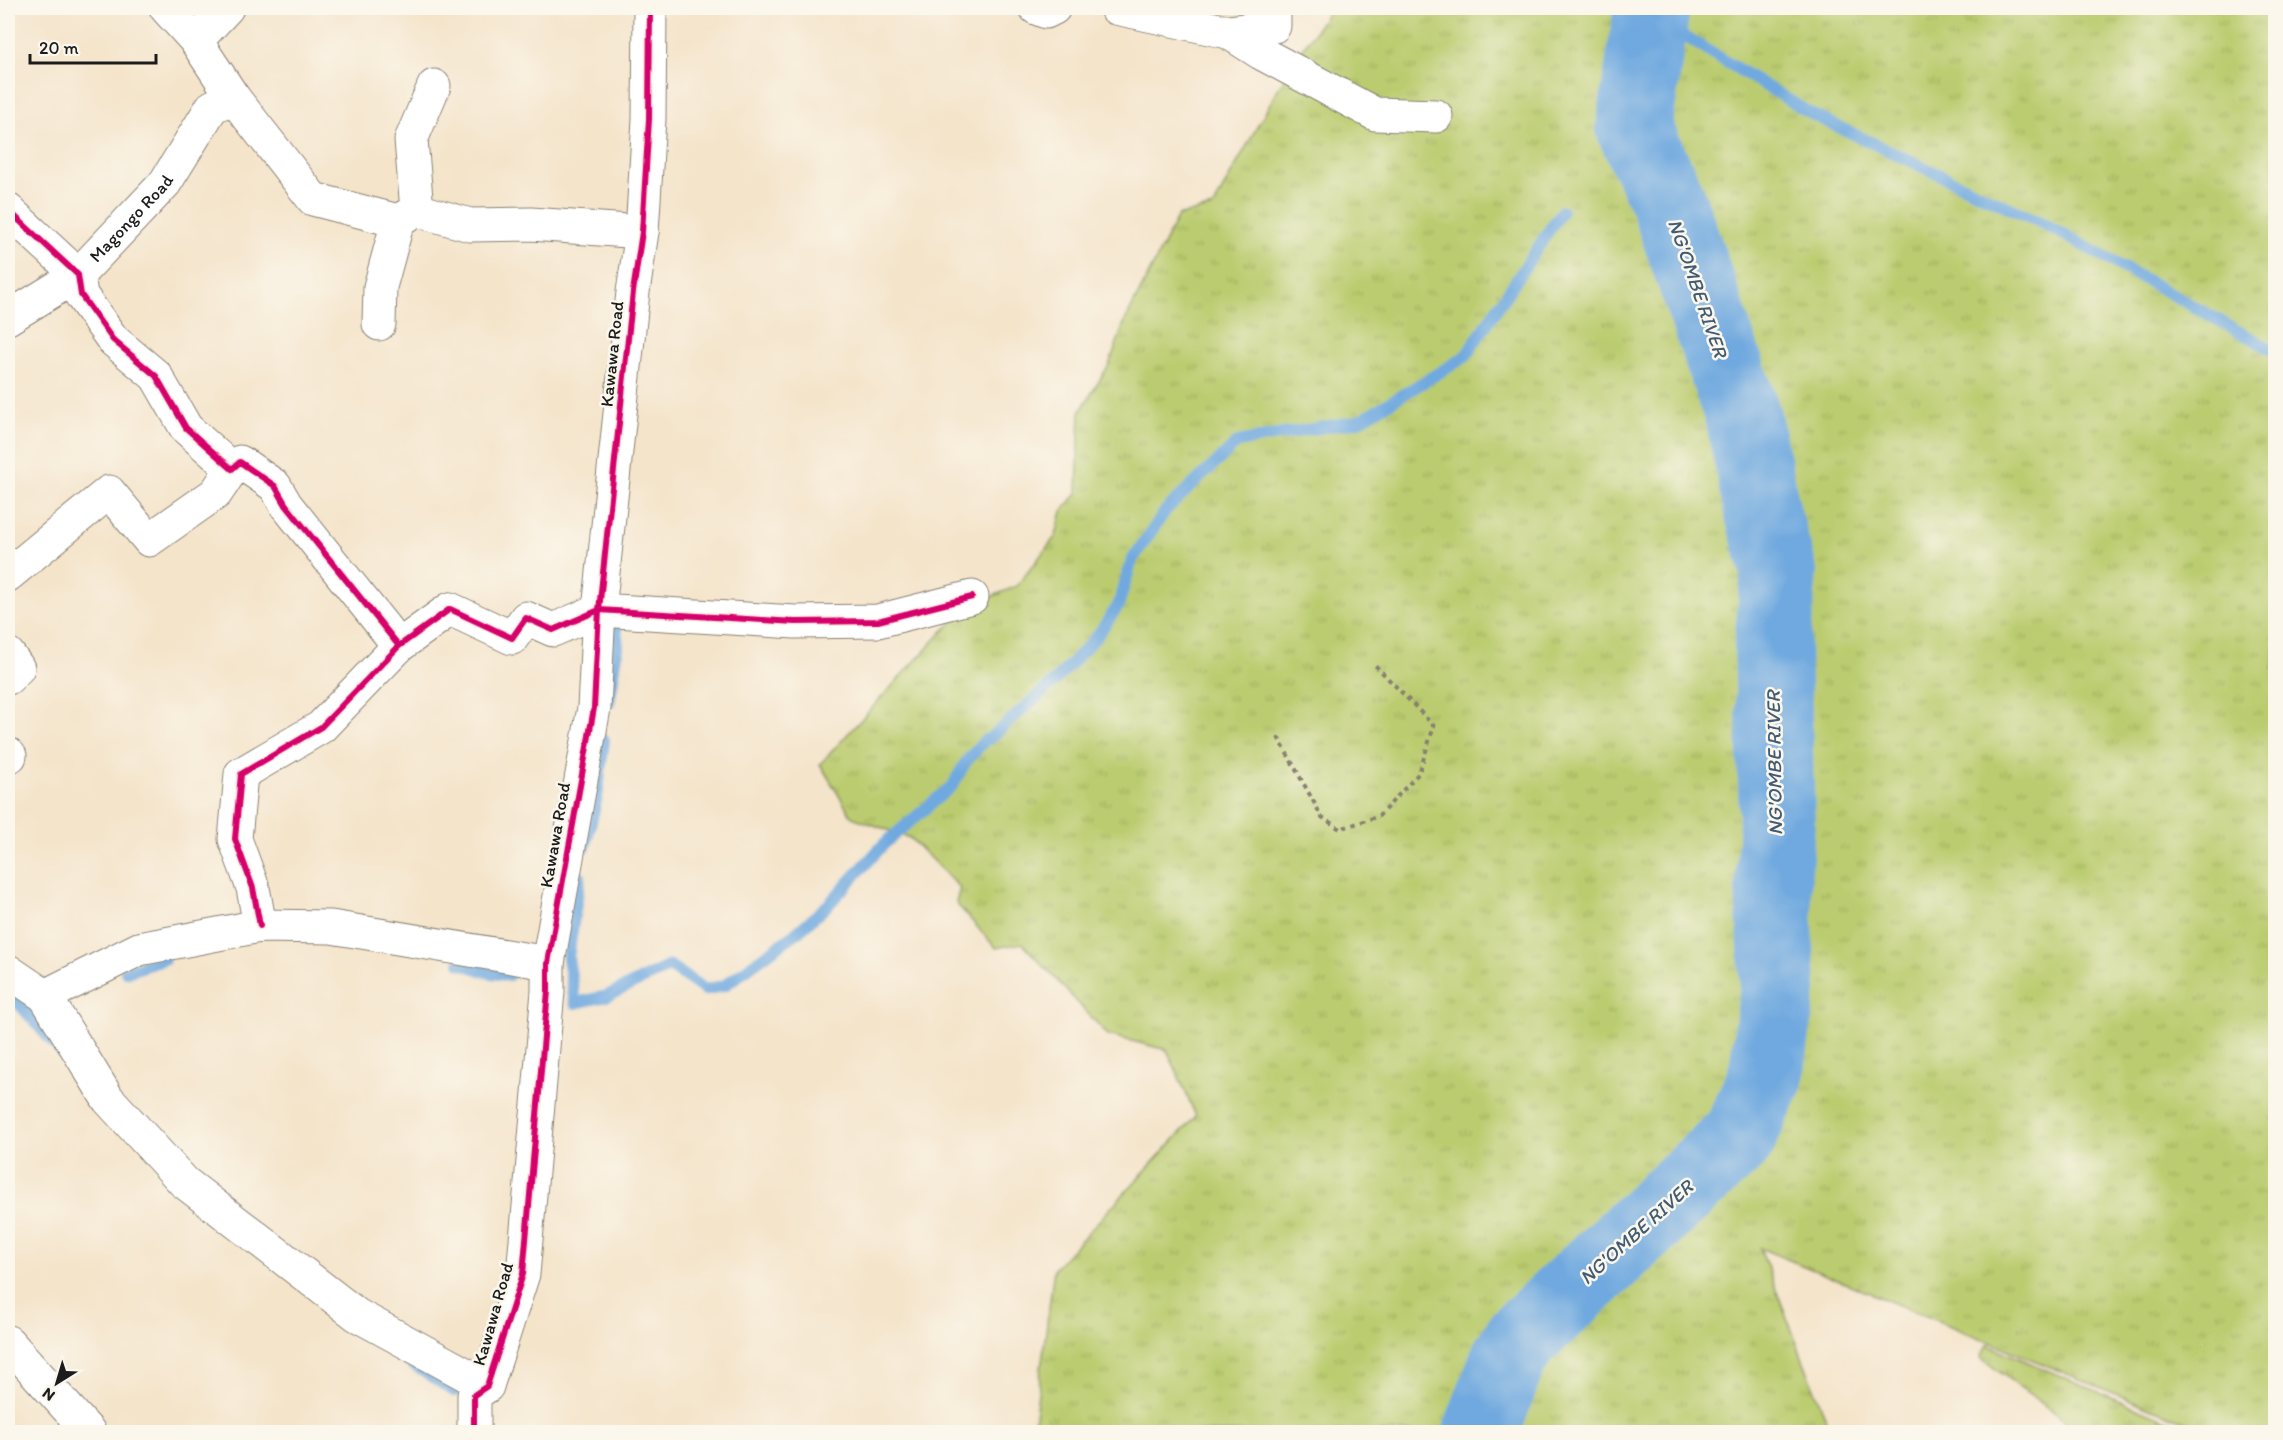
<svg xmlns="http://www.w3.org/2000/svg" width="2283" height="1440" font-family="Itim,sans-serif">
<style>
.grass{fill:url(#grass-tufts);stroke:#6c7446;stroke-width:1.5}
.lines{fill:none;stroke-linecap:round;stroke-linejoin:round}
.stream{stroke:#6fa9df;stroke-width:12}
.river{stroke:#6fa9df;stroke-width:76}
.minor-casing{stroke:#888073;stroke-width:35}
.path{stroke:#888073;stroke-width:4;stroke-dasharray:4.5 4.5;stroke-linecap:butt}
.minor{stroke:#fff;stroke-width:33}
.cycleway-casing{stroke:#fbf7ec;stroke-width:10}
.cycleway{stroke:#d6006c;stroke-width:6}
.labels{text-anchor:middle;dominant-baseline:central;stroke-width:5;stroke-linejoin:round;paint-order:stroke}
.street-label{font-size:18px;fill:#1c1c1c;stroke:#fbf7ec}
.water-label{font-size:20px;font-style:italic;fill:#415b74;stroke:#fbf7ec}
</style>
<defs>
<pattern id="grass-tufts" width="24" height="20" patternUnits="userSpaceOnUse" patternTransform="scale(1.5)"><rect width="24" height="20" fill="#bbcc6f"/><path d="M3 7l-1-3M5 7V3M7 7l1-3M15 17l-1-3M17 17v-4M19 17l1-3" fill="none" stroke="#a0af60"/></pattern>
</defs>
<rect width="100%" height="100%" fill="#fbf7ec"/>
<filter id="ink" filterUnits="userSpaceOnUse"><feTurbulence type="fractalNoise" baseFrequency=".0167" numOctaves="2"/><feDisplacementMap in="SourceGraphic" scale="12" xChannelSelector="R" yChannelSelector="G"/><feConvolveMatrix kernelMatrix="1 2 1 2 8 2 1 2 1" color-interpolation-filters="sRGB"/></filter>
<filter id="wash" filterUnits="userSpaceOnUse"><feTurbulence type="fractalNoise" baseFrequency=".008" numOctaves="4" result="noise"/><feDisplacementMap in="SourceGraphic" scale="24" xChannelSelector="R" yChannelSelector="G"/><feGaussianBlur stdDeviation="1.35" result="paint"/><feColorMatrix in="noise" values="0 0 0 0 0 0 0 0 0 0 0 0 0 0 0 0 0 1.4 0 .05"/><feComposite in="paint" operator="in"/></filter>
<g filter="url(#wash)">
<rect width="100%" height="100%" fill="#f4e4ca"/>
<!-- grass -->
<g class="grass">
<polygon points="1331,8 2275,8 2275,1432 2209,1432 1760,1248 1831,1432 1033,1432 1054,1269 1196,1116 1167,1050 1108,1035 1022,943 996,948 956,903 960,888 910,838 852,817 820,764 943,631 972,605 1017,586 1056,536 1062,511 1077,494 1080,412 1109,365 1125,321 1178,216 1213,207 1289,69"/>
<polygon points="1987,1345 2173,1423 2166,1432 2080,1432 1981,1358"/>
</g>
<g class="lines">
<!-- stream -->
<g class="stream">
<polyline points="1651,16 1813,115 2046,225 2276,352"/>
<polyline points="609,702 618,647 614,612"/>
<polyline points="585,847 597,796 604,740"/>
<polyline points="580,876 568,957 575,1003 607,996 670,966 705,990 725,985 795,934 829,904 884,844 953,785 965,763 985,740 989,739 1054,682 1097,636 1118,606 1132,560 1166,510 1238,442 1359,421 1465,357 1562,211"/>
<polyline points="460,963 490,973 509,975"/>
<polyline points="126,972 164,959"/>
<polyline points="8,991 64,1055"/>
<polyline points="400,1356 454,1391"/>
</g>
<!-- river -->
<polyline class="river" points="1481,1432 1508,1360 1522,1337 1739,1137 1766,1076 1778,989 1773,888 1777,821 1772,644 1779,572 1763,514 1743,417 1668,201 1634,128 1652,8"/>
</g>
</g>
<g filter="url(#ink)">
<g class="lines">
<defs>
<g id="minor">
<polyline points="166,8 196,41 233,97 313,199 398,221 417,210 470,225 531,224 642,232"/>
<polyline points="1036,8 1046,12 1054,8"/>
<polyline points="1116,8 1228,32 1261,53 1375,114 1436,116"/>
<polyline points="1228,32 1274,26 1274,8"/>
<polyline points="196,41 227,8"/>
<polyline points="8,210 78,275 81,295 113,340 156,376 186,428 232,469 240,462 275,486 286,505 399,646"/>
<polyline points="417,210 411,140 434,86"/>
<path id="s1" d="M8,318l70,-43 87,-92 47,-76 21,-10"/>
<polyline points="379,324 380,287 398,221"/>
<polyline points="8,575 109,492 149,540 216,493 232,469"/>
<polyline points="8,654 18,668 8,678"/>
<polyline points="8,754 10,756"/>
<polyline points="260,926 253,888 235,839 241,774 321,727 399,646 450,609 512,638 526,618 553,630 599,610 795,622 878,621 972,597"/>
<polyline points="8,971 45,996 139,949 260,926 331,927 548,963"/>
<polyline points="45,996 108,1099 184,1182 357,1315 487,1386"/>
<polyline points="8,1342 89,1432"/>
<polyline points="474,1432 474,1395 487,1386 523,1274 548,991 548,963 594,708 599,610 633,292 642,232 649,119 650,8"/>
</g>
</defs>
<!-- minor casing -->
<use href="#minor" class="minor-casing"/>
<!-- path -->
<polyline class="path" points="1278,737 1322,817 1340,829 1379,816 1419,773 1434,726 1375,665"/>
<!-- minor -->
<use href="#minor" class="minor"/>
<defs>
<g id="cycleway">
<polyline points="8,210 78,275 81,295 113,340 156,376 186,428 232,469 240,462 275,486 286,505 399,646"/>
<polyline points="260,926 253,888 235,839 241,774 321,727 399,646 450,609 512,638 526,618 553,630 599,610 795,622 878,621 972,597"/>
<polyline points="474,1432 474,1395 487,1386 523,1274 548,991 548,963 594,708 599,610 633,292 642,232 649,119 650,8"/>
</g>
</defs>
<!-- cycleway casing -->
<use href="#cycleway" class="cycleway-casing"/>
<!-- cycleway -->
<use href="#cycleway" class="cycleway"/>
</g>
</g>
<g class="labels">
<!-- street labels -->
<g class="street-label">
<text stroke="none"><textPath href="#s1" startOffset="160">Magongo Road</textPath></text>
<text transform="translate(612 354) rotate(-84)">Kawawa Road</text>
<text transform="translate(555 835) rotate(-80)">Kawawa Road</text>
<text transform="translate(493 1314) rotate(-74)">Kawawa Road</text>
</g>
<!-- water labels -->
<g class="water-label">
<text transform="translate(1698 288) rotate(71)">NG'OMBE RIVER</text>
<text transform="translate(1774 763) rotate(-91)">NG'OMBE RIVER</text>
<text transform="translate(1636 1232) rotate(-42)">NG'OMBE RIVER</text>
</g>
</g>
<!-- margin -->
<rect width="2283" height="1440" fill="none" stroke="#fbf7ec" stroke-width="30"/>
<!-- north arrow -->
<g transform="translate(57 1383) rotate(217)" stroke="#fbf7ec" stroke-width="4.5" paint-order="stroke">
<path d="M0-4.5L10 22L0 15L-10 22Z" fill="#1c1c1c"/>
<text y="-9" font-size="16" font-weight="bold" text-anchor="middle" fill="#1c1c1c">N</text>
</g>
<!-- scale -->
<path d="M30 54v9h126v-9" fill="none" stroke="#1c1c1c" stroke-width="3"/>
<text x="39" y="54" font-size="18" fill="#1c1c1c" stroke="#fbf7ec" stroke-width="4.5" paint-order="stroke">20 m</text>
</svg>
